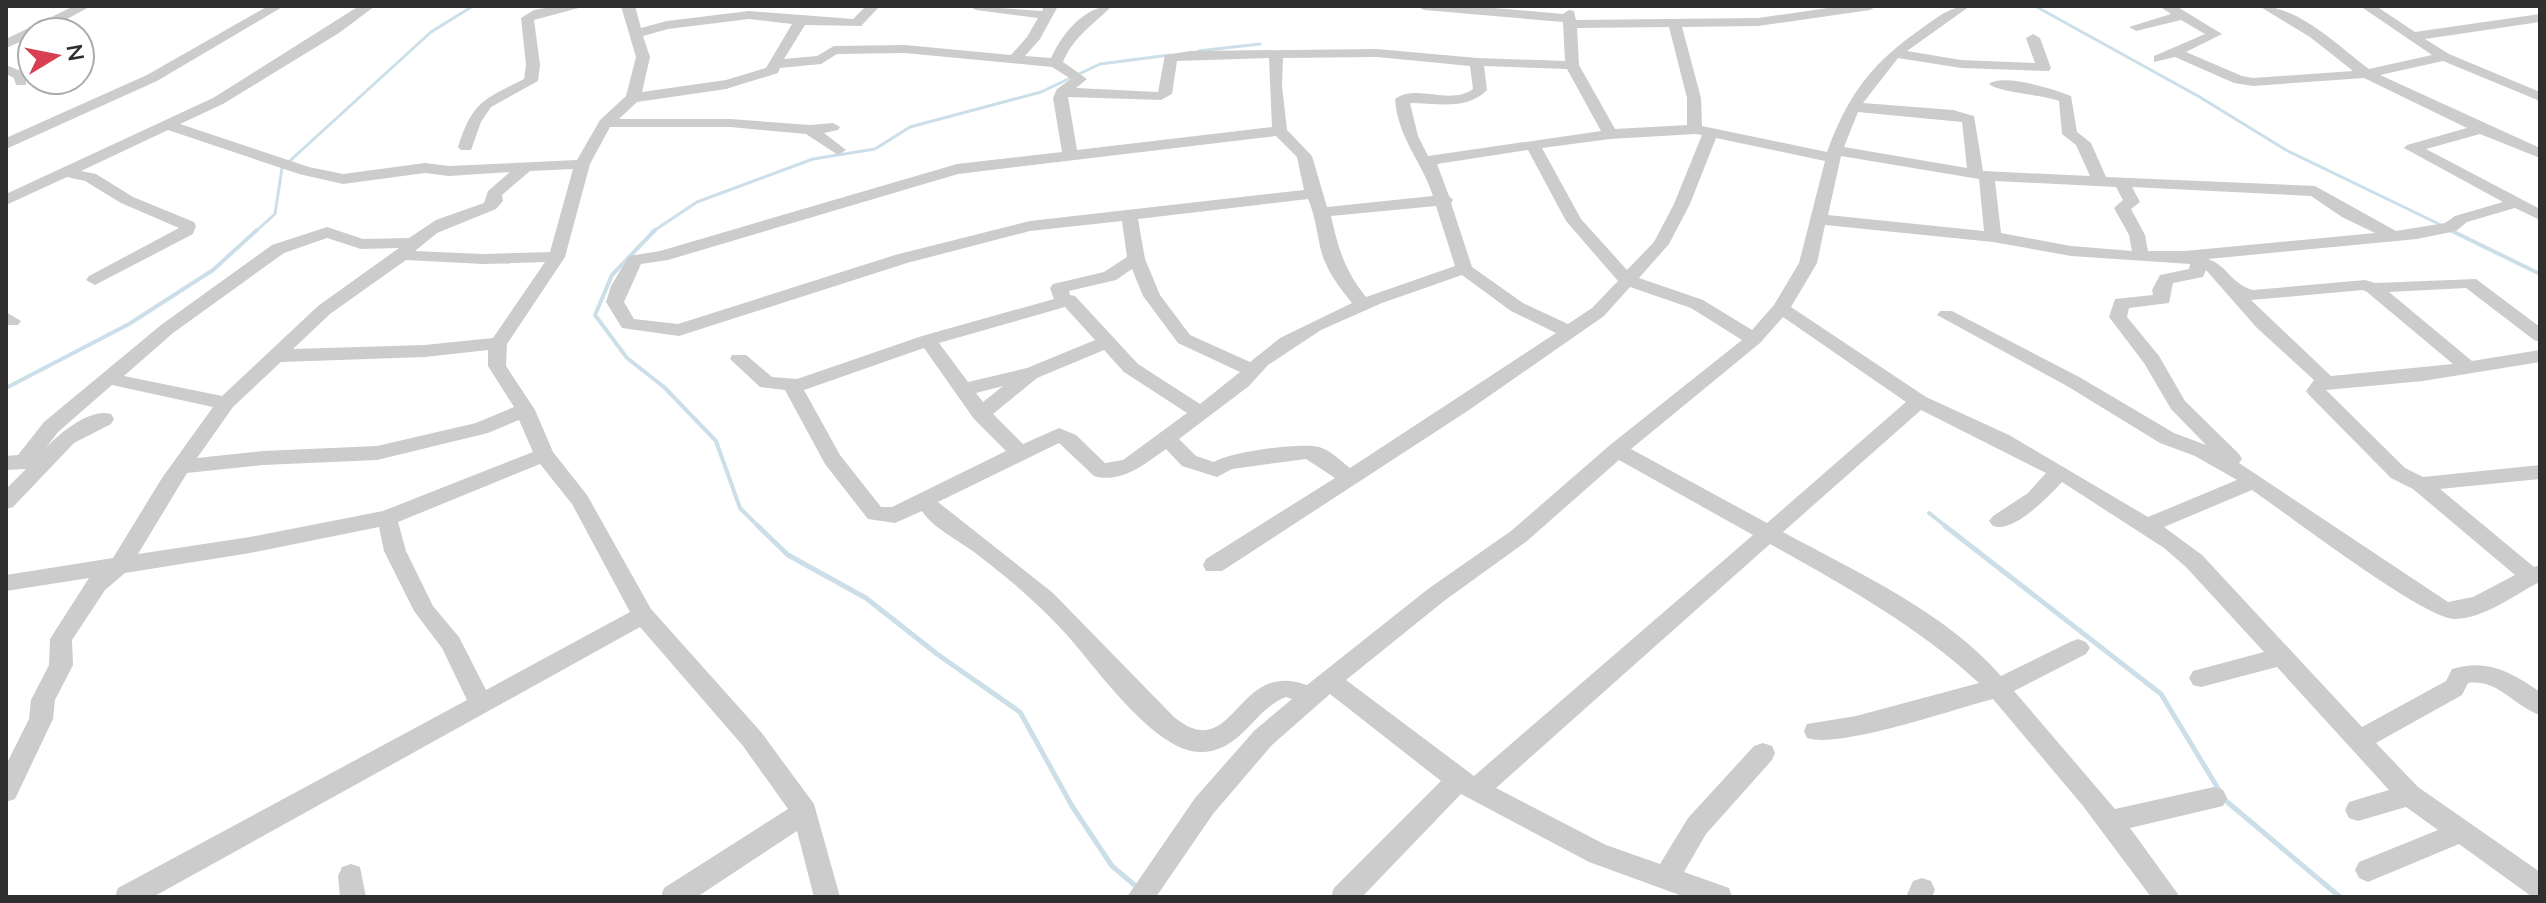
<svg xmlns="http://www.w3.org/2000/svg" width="2546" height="903" font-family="Mulish,sans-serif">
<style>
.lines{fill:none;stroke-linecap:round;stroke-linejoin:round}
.stream-far2{stroke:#ccdfe9;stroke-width:3}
.stream-far1{stroke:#ccdfe9;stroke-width:4}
.stream{stroke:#ccdfe9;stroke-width:5}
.minor{fill:#ccc;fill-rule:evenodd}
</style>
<rect width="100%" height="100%" fill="#fff"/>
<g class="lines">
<!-- stream-far2 -->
<g class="stream-far2">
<polyline points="2035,6 2198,96 2286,150 2441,225"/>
<polyline points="1198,51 1260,44"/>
<polyline points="2452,231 2455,232"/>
<polyline points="255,232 275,214 282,168 431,32 473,6"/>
<polyline points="652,232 697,202 813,159 875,149 910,127 1041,92 1100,64 1170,55"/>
</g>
<!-- stream-far1 -->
<g class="stream-far1">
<polyline points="655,230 612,275 595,315 627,358 664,387 716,441 740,508 760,528"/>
<polyline points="2452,231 2540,274"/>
<polyline points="6,388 129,324 213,270 257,230"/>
<polyline points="1929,513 1948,528"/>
</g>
<!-- stream -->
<g class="stream">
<polyline points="758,526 788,555 866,598 937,654 1020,712 1072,806 1112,866 1138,888"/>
<polyline points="1945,526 2161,694 2225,800 2340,897"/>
</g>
<!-- minor -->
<g class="minor">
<polygon points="74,6 91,6 43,32 32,32 32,37 6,48 6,39"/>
<polygon points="268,6 284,6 157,81 6,149 6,138 147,75"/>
<path d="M359,6h16l-36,27 -116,71 -43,20 129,43 34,7 82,-11 24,3 128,-6 23,-40 26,-24 10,-39 -15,-51h14l6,22 26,-7 82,-10 104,8 13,-13h14l-19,20 -56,-1 -21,34 33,-3 17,-10 71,-1 106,10 16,-18 11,-19 -62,-8 -7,-4 73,5 2,-5h14l-18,33 -15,17 26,2c11,-24 33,-52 61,-52 -18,18 -39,31 -49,56l24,17 -11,9 82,4 7,-37 25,-4 187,-2 100,9 88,3 -2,-39 -139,-12 -7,-4h54l92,8 6,-4 5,1 2,9 182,-2 84,-12h35l-7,4 -112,16 -76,1 19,71 1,28 125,26c22,-60 46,-90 98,-126 16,-11 26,-20 45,-20l-63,45 54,9 74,3 -9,-25 7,-4 7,4 11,30 -2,3 -88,-3 -63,-10 -35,45 90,7 21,6 9,55 107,5 -14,-31 -14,-11 -3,-33c-18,-7 -59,-8 -70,-17 15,-11 64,5 82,12l6,36 14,11 15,34 209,9 81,45 49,-8 10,-7 48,-14 -99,-54 3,-3 60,-17 -103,-50 -111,8 -19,-3 -59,-26 -21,5v-6l51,-22 -24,-14 -45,11 -7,-4 42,-13 -12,-8h17l46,28 -36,18 56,24 11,2 100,-7 -43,-34 -51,-31c40,0 79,40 110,63l63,-14 -72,-49h16l39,26 125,-18v8l-115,17 24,15 91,38v9l-97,-40 -63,14 160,73v10l-60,-24 -54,15 114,60v11l-25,-12 -48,14 -11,9 -39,8 -209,20c20,7 23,25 45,31l112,-10 10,3 101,-4 64,48v15l-6,-2 -68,-52 -77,4 83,69 68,-11v12l-117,19 -97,9 79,78 18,9 117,-12v14l-100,10 94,78 6,-2v17c-27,13 -54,36 -85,37 -30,1 -169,-106 -203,-129l-88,37 38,28 160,172 84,-46 6,-12c34,-11 60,3 88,23v23c-27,-9 -41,-36 -72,-32l-6,12 -86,48 42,44 122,85v25l-9,-1 -72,-52 -91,38 -9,-4 -4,-8 4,-8 79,-32 -32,-23 -48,14 -9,-3 -4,-8 4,-8 40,-12 -112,-123 -76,20 -8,-2 -4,-7 4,-7 71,-19 -78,-85 -22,-19 -102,-66c-14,15 -48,51 -69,44l-4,-5 4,-5 35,-23 18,-20 -125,-63 -138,122c75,41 161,79 218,144l69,-34 8,-3 8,3 4,6 -4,6 -72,37 101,118 99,-22 9,3 4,8 -4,8 -93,22 50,69h-29l-68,-91 -90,-107c-39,10 -153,50 -186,39l-3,-7 3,-7 49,-8 123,-33c-63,-58 -134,-97 -209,-139l-274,244 110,57 54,19 28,-46 66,-72 9,-3 9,3 3,7 -3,7 -66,74 -22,38 45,16 3,9h-47l-96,-35 -128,-68 -99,103h-31l3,-9 107,-107 -111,-87 -58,51 -59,69 -57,83h-29l68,-99 59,-67 38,-32 -6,-2c-32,12 -45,55 -85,55 -46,1 -106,-86 -135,-118 -28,-31 -59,-57 -92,-82 -16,-12 -41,-24 -52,-41l-27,12 -27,-4 -43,-55 -40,-74 -25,-3 -30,-28 2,-4h14l26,22 25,2 125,-43 132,-37 -4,-11 3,-4 51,-12 23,-15 -5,-36 -92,10 -123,32 -228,73 -57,-8 -16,-26 5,-16 18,-30 31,-5 297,-87 105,-12 -9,-54 4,-9 14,-10 -19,-12 -147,-14 -68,1 -16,10 -41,4 -2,5 -52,16 -89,13 -18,17h111l80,6 23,-2 7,4 -2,3 -14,3 22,17 -8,5 -32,-21 -76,-7h-120l-20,37 -25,93 -58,87 -1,22 29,44 18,42 34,43 64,114 110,123 53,72 26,93h-26l-17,-66 -100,66h-36l3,-9 124,-79 -45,-63 -103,-119 -487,270h-38l3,-9 349,-188 -25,-52 -28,-37 -30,-60 -5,-24 -129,26 -125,20 -20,17 -33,50 1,25 -18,35 -2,19 -38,80 -9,3v-37l23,-46 2,-19 18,-35 1,-26 39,-61 -83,13v-16l107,-17 49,-80 51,-71 -101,-22 -54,47 -13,17c14,-15 44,-41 66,-35l3,5 -3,5 -37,19 -61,64 -7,2v-20l20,-20 -20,1v-14l12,-1 26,-33 117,-97 111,-80 55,-18 36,12 46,-1 27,-18 48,-17 4,-12 22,-19 -61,4 -24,-3 -82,11 -44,-10 -131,-44 -87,41 15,3 37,23 61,25 2,4 -3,8 -98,51 -9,-5 3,-4 90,-48 -58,-25 -36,-22 -18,-4 -61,28v-11l207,-96zM749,19l43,5 -26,44 -40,12 -84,12 8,-35 -7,-21 25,-7zM1669,27l18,71v27l-72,4 -36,-64 -2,-37zM1377,57l93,9 3,23c-23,17 -57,-6 -78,10 3,40 27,62 38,97l-106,11 -15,-51 -25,-26 -5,-44 1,-28zM1269,58l3,69 -195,23 -9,-53 93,3 11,-6 5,-33zM1484,66l83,3 34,62 -173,25 -10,-20 -8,-33c26,0 57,8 77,-13zM1858,112l104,10 5,46 -123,-21zM1695,134l7,1 -28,69 -20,38 -27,28 -46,-51 -39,-71 68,-9zM1276,136l21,21 7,33 -274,31 -135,34 -217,69 -44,-5 -10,-17 17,-38 27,-4 290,-86zM1716,138l109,23 -26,102 -25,42 -22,25 -49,-30 -64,-22 30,-34 21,-40zM1528,150l38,71 52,60 -26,27 -24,16 -45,-21 -51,-36 -21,-64 2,-3 -4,-4 -12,-32zM1841,156l138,23 5,52 -156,-16zM573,169l-23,83 -67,2 -68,-3 22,-18 59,-24 7,-8 -1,-6 28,-24zM1995,181l121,6 7,13 -9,8 15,27 3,16 -61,-5 -70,-13zM2132,187l179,9 31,21 33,16 -190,18h-37l-3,-16 -14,-26 9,-7zM1308,199c8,18 9,37 14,55 6,19 18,34 30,49l-72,35 -30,24 -60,-27 -30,-40 -15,-36 -7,-40zM1436,206l19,60 -89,31c-21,-26 -28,-49 -35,-81zM1825,225l168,17 78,14 119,8 -1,5 -29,6 -8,15 1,5 -38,4 -6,18 35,46 27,46 35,36 -32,-12 -93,-55 -129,-67h-12l-3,4 130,71 93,57 35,13 42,24 -89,37 -139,-82 -83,-38 -135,-90 26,-44zM327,238l34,11 38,-1 -81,58 -96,90 -98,-20 49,-43 111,-80zM406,260l77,4 62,-2 -52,76 -68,7 -132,4 37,-35zM1132,269l11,27 35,47 62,29 -40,32 -62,-40 -63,-68 -5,-1 -1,-4 47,-11zM2206,270l51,58 57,52 -8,11 3,4 82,83 22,11 102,86 -42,22 -25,5 -209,-139 3,-4 -3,-5 -54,-53 -26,-45 -32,-39 2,-9 40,-5 4,-20 30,-6zM1462,275l49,36 45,22 -206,135c-9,-7 -20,-18 -31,-21 -17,-5 -90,5 -105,15l-18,-6 -17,-17 70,-53 19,-21 53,-35 61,-27zM1630,287l61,21 51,32 -132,105 -99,86 -83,58 -121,96c-72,-27 -72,82 -133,32l-121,-124 -115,-91 121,-59 35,33c27,8 51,-12 72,-27l16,17 35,11 15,-8 74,-10 29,19 -129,81 -3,6 3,6h16l247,-161 135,-94zM2363,290l4,2 86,72 -122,12 -80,-76zM1065,307l30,33 -68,28 -59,14 -29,-39zM1783,317l123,85 -139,121 -136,-74 129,-106zM924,348l50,71 32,32 -114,56h-11l-41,-52 -36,-65zM488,350v16l26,41 -38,16 -99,23 -114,5 -66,7 36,-51 48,-45 144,-5zM1104,350l20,22 63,41 -64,47 -18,3 -29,-28 -17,-7 -36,16 -30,-30 44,-36zM1003,386l-20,16 -7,-9zM519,420l14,32 -150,59 -133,26 -112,17 49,-81 76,-8 114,-5 111,-27zM1619,460l134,75 -279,241 -128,-96 98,-79 83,-60zM540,464l32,40 58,108 -144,78 -27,-53 -26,-31 -27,-55 -8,-29z"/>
<path d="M556,6h30l-52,14 6,45 -2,16 -47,26 -10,15 -10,28h-10l-3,-3c15,-46 25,-47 66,-68l2,-14 -5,-47 13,-8z"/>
<polygon points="6,65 26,73 26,85 16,85 14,78 6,74"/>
<polygon points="6,312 21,321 18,325 6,325"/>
<polygon points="351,864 360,867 366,897 340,897 338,876 342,867"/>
<polygon points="1922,878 1931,881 1935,890 1932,897 1906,897 1913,881"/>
</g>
</g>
<!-- border -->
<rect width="2546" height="903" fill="none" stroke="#2f2f2f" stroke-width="16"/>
<!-- north arrow -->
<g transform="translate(56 56) rotate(80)"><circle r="38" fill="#ffffff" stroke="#acacac" stroke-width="2"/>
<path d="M0-6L14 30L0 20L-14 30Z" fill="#d83f52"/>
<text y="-12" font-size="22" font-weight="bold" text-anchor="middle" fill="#2f2f2f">N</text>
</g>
</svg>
